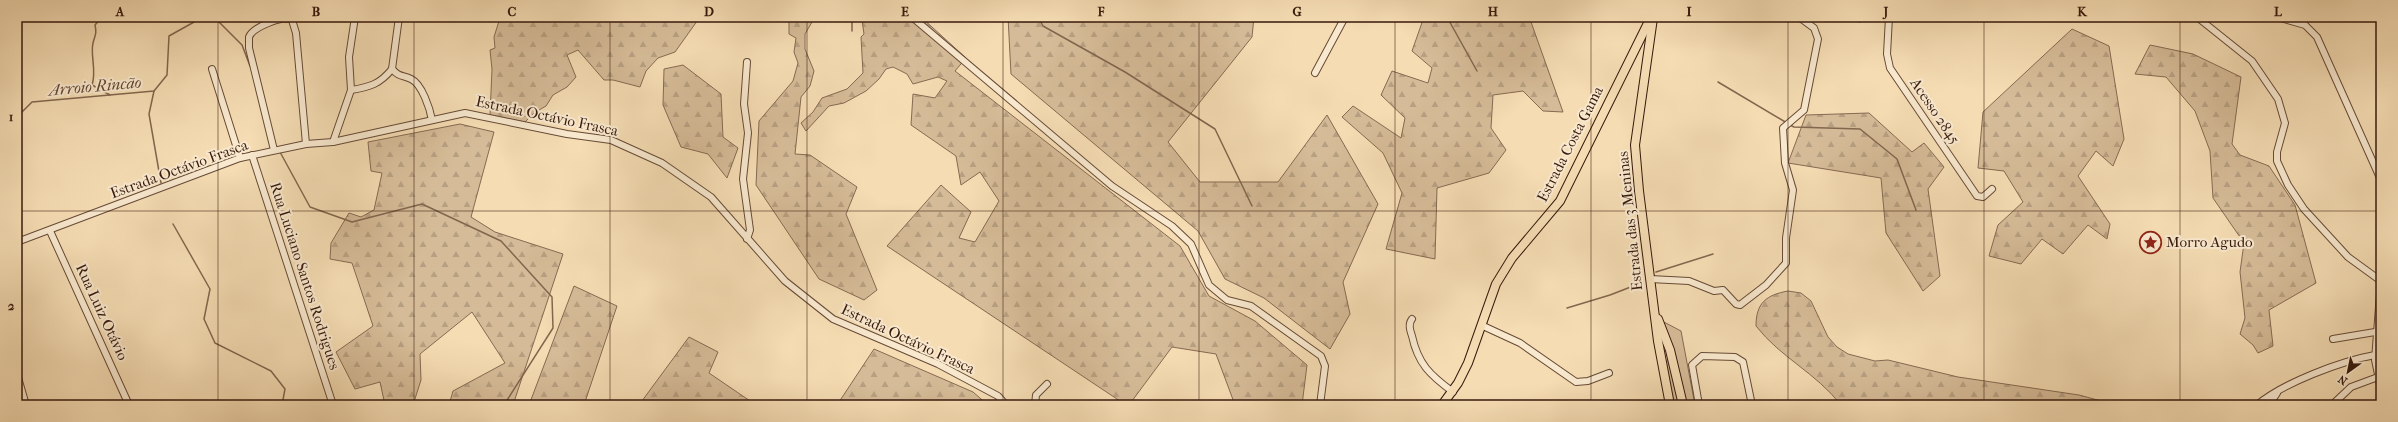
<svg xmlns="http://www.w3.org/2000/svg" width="2398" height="422" font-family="'IM FELL French Canon',serif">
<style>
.green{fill:#d5bb97;stroke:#866a52}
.forest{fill:url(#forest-firs);stroke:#866a52}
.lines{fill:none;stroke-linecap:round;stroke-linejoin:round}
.stream{stroke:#82664e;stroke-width:1.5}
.minor-casing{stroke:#664a36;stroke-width:8}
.major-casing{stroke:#37190c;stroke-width:10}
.minor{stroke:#f8e8ce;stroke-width:6}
.major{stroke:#f5dcb3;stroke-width:8}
.grid{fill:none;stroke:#37190c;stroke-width:1;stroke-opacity:0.55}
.labels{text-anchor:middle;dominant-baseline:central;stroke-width:4;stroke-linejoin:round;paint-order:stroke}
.street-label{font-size:15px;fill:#37190c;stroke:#f8e8ce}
.poi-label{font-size:15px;fill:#37190c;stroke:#f8e8ce;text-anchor:start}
.water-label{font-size:16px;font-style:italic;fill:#634632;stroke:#f8e8ce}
.neatline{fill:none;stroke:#37190c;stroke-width:1.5}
.grid-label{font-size:13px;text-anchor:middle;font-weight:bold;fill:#37190c}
</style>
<defs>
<pattern id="forest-firs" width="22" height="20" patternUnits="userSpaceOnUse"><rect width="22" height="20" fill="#d5bb97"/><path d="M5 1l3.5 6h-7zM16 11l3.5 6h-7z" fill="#b7a081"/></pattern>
</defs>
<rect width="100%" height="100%" fill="#f5dcb3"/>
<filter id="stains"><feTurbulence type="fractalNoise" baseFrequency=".005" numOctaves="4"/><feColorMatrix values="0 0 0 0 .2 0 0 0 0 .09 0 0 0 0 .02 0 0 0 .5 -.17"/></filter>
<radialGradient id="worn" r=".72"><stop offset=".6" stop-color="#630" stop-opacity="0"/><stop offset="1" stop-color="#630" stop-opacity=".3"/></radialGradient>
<!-- green -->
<g class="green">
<polygon points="1662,321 1681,331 1695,405 1685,405"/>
<polygon points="1667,361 1670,361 1680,405 1673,405 1666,362"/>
</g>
<!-- forest -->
<g class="forest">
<polygon points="496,17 700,17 675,52 658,58 646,71 640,87 613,80 604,80 578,50 567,55 576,77 567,87 553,95 546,106 534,113 525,122 490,115 492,69 490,50 495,48 494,37 499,21"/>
<polygon points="789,17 815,17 805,34 805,49 814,71 810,86 801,97 795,154 810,155 857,187 846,214 877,290 864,300 819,279 756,185 759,121 793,81 798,63 794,52 796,38 789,34"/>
<polygon points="858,17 921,17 966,58 955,71 1180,246 1209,296 1255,321 1307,365 1302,405 1235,405 1216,354 1172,347 1129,405 1126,405 887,246 941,185 971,212 959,238 975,242 999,201 980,172 961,185 956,156 911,125 913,94 935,98 947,81 938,77 913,84 907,74 893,67 886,69 879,79 866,91 844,103 829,106 806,131 801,123 813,112 822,98 847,89 863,73 861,37 864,34 862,20"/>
<polygon points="1008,17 1254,17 1252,37 1168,142 1200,182 1278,182 1327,115 1378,204 1343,282 1350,314 1330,349 1264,298 1225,279 1198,231 1011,74"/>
<polygon points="1424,17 1532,17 1531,22 1563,112 1543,111 1523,91 1493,95 1491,128 1506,150 1489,173 1437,188 1435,259 1386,249 1402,193 1383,153 1342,117 1353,106 1401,138 1405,118 1381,95 1392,71 1428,83 1432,68 1412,51"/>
<polygon points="2072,29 2109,46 2124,139 2113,166 2096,151 2078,176 2110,224 2107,239 2088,225 2063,254 2042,239 2021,264 1989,256 1998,225 2023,202 2004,171 1978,168 1983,112"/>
<polygon points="2150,45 2193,54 2241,77 2232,144 2240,155 2269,166 2295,205 2316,283 2269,310 2273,346 2258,353 2253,345 2240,334 2245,318 2240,272 2244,243 2213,198 2210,151 2195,111 2166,77 2135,74"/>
<polygon points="683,65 721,94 723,137 738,148 727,178 708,154 681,147 663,105 664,69"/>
<polygon points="1869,113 1912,152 1924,143 1944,167 1928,189 1940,276 1923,291 1886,233 1881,178 1788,163 1806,115"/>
<polygon points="460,124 494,132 471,217 495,232 563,254 513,405 449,405 453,391 505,363 472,312 420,354 421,380 413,405 385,405 380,382 355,389 336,352 373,326 352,263 330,259 331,243 349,213 361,217 374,210 382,173 371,171 368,142"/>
<polygon points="574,286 617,306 584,405 529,405"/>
<path d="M1788,291l13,2 10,8 17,36 9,10 11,7 27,7 13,-1 70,17 121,18 37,10h-275c-26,-33 -60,-47 -85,-79 0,-23 10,-31 32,-35z"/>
<polygon points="689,337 718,352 709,373 756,405 639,405"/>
<polygon points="874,349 973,392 988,405 837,405"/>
</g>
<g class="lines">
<!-- stream -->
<g class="stream">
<path d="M102,17l-7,8c2,9 0,10 -2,18 -3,13 4,27 -1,42l18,10"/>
<polyline points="214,17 242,45 250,66"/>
<polyline points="1038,17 1043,26 1125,72 1215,129 1252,206"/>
<polyline points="1447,17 1477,71"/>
<polyline points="1851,17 1860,22"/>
<polyline points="852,31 852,17"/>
<polyline points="1718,82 1787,123"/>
<polyline points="154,91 149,114 161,183"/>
<polyline points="17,117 32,102 154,91 167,75 169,36 203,17"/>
<polyline points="1790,125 1794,127 1860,129 1897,159 1916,210"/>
<polyline points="280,152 310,207 352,222 422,204 501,241 552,297 553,328 504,405"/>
<polyline points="173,224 210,289 204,319 215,343 271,371 285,389 282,405"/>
<polyline points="1656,272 1713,254"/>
<polyline points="1567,308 1610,295 1641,283"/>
</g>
<defs>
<g id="minor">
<path d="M399,17l-7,52c7,8 10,6 19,10 11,5 19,30 21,41"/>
<polyline points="912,17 1112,186 1172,226 1191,244 1209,285 1227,300 1251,306 1321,356 1325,366 1320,405"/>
<polyline points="1889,17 1887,54 1890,68 1977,196 1983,197 1992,189"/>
<polyline points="2197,17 2252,61 2278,99 2285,123 2277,152 2277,161 2288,185 2304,209 2348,257 2381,281"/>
<polyline points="2277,17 2305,25 2317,37 2381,180"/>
<polyline points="212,69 240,158"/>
<polyline points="1315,73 1345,17"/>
<path d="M351,90c19,-3 29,-6 41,-21"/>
<polyline points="333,142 351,90 349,57 355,17"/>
<path d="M274,150l-25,-102v-11c4,-10 34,-22 43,-17l4,13 10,111"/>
<polyline points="252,155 333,405"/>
<polyline points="50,231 129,405"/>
<polyline points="747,239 750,230 743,179 748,133 744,104 747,62"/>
<polyline points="17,242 240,158 306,144 333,142 465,113 567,134 611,140 662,163 711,197 785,281 833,319 938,364 998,396 1006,405"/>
<polyline points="1650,279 1689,281 1714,291 1723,290 1736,304 1740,305 1766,285 1786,263 1786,238 1793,190 1785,163 1783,128 1804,110 1818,39 1814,28 1799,17"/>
<polyline points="2381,280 2375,360 2381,389"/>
<path d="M1412,319c-4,5 -2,11 0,17 6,28 18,39 41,56"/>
<polyline points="1481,325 1520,343 1576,382 1588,381 1609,373"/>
<polyline points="2333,339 2375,332"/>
<polyline points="17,374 26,405"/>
<polyline points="1035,405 1036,395 1047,384"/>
<polyline points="1699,405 1692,365 1702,356 1735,357 1743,362 1752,405"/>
<path d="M2257,405c26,-22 84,-44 118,-50"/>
<polyline points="2269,405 2277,393"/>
<polyline points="2332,405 2351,387 2378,377"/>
</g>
<g id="major">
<polyline points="1653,18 1635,145 1639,191 1658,341 1670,405"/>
<polyline points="1658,319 1670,350 1683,405"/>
<polyline points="1442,405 1458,383 1468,363 1496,284 1512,258 1560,201 1651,17"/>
</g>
</defs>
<!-- minor casing -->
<use href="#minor" class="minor-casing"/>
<!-- major casing -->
<use href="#major" class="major-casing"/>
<!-- minor -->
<use href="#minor" class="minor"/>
<!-- major -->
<use href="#major" class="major"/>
</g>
<!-- grid -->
<path class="grid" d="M218,17v388M414,17v388M610,17v388M807,17v388M1003,17v388M1199,17v388M1395,17v388M1591,17v388M1788,17v388M1984,17v388M2180,17v388M17,211h2364"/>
<!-- icons -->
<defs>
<symbol id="sight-ring" viewBox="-11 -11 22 22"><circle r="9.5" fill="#f8e8ce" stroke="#8f2418" stroke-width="1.5"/><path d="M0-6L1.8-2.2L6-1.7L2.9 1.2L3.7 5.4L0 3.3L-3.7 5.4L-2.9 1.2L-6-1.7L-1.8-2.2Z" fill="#8f2418"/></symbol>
</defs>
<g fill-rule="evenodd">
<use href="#sight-ring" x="2138" y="230" width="25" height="25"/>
</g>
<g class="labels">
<!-- street labels -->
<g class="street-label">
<text transform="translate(1935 111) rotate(56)">Acesso 2845</text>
<text transform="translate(547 116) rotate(12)">Estrada Octávio Frasca</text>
<text transform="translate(1570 144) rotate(-63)">Estrada Costa Gama</text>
<text transform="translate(179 169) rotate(-20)">Estrada Octávio Frasca</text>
<text transform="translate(1630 221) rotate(-96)">Estrada das 3 Meninas</text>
<text transform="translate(305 276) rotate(72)">Rua Luciano Santos Rodrigues</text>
<text transform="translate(102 312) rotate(65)">Rua Luiz Otávio</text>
<text transform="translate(908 339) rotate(25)">Estrada Octávio Frasca</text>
</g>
<!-- poi labels -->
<g class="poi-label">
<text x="2166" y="242">Morro Agudo</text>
</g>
<!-- water labels -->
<g class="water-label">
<text transform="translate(95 86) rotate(-5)">Arroio Rincão</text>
</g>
</g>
<!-- margin -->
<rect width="2398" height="422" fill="none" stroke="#f5dcb3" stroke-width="44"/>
<!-- north arrow -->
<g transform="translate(2348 372) rotate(213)" stroke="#f8e8ce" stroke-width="3" paint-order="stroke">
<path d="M0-3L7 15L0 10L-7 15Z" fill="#37190c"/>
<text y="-6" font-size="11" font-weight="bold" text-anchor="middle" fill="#37190c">N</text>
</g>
<rect x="22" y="22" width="2354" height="378" class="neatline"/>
<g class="grid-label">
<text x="120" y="16">A</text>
<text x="316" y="16">B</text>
<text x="512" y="16">C</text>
<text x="709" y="16">D</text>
<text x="905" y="16">E</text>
<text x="1101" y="16">F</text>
<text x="1297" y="16">G</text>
<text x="1493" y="16">H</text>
<text x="1689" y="16">I</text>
<text x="1886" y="16">J</text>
<text x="2082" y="16">K</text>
<text x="2278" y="16">L</text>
<text x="11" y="121">1</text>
<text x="11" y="310">2</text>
</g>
<rect width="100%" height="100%" filter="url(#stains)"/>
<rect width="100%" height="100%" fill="url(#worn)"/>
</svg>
